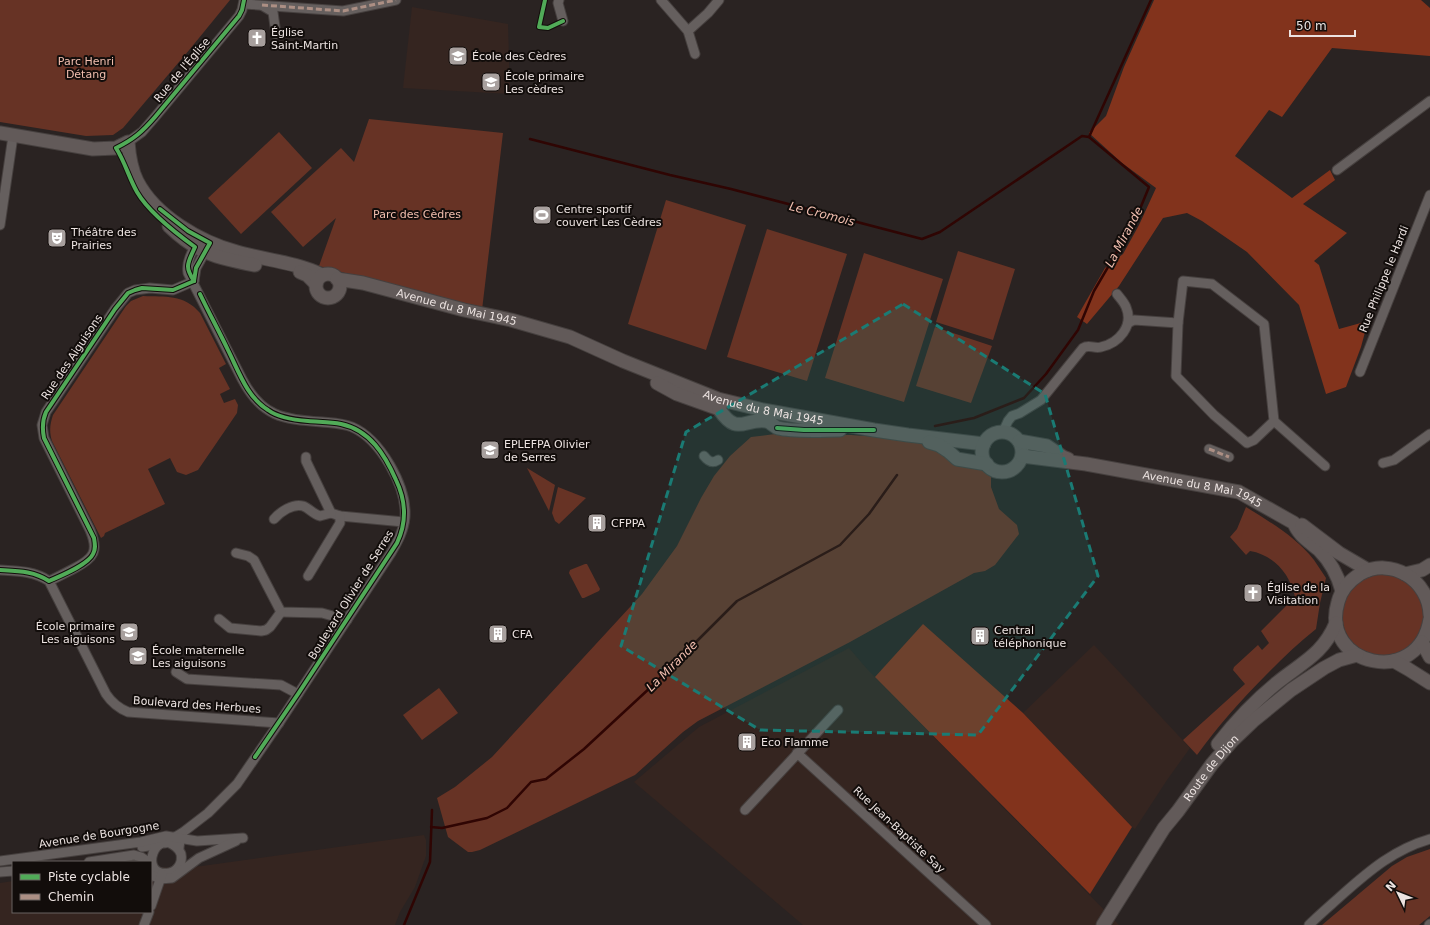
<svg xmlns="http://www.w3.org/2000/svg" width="1430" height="925" font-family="'DejaVu Sans',sans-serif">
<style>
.built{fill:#352520}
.green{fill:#673325}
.forest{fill:#82331c}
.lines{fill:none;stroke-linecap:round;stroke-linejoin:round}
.stream{stroke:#2f0503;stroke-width:2.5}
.street-casing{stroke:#46403f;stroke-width:11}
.secondary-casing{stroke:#46403f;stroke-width:15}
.street{stroke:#655f5e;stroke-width:9}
.secondary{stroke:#625a59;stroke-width:13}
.quiet{stroke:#ac8f84;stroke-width:3;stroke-dasharray:6 3;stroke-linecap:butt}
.cycleway-casing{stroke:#120d0b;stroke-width:6}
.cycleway{stroke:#51ab58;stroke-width:4}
.marked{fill:#1a7b74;fill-opacity:0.2;stroke:#1a7b74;stroke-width:3;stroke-dasharray:8 5;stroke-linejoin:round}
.labels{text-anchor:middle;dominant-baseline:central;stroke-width:4;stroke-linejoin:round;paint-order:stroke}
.poi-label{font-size:11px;fill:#ece3e1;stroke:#120d0b;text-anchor:start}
.park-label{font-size:11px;fill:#f1beae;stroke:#120d0b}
.street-label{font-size:11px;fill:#ece3e1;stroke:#120d0b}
.water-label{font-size:12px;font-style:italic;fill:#f0bdae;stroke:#120d0b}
</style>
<rect width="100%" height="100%" fill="#2a2322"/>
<!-- built -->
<g class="built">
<polygon points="412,7 508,24 510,94 403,88"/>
<polygon points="1094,645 1190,748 1167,780 1135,829 1121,818 1023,713"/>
<polygon points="849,648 867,669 1119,925 803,925 634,782 699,727"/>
<polygon points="424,835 426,840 426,856 415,887 400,912 395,925 0,925 0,883 13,881 13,912 151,912 151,868 202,866"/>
</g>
<!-- green -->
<g class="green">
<polygon points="0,0 230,0 190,49 123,128 113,135 86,136 0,122"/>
<polygon points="369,119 503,133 482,310 319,266 336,218 303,247 271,212 341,148 354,162"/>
<polygon points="279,132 312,168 241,234 208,198"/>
<polygon points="666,200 746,225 706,350 628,324"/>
<polygon points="767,229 847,254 807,381 727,357"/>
<polygon points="958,251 1015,269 993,340 936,322"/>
<polygon points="864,253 943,279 904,402 825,378"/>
<path d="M143,296c22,1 41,-2 57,17l26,51 -7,4 11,21 -10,5 4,9 11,-4 3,6 -1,8 -39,57 -12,5 -9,-3 -7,-14 -22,11 17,35 -60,29 -1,3 -3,2 -49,-97c-3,-10 -2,-17 1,-26l73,-109 5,-5z"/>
<polygon points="935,327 992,346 971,403 916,386"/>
<polygon points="775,434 851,435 880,437 915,442 927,445 986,469 991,474 991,487 999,509 1017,525 1019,534 995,565 985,571 974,573 850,642 698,721 683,732 635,775 480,850 472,852 468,852 448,837 437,798 455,787 492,757 642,594 677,546 701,498 714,476 730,456 751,437"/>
<polygon points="527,468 555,485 549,511"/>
<polygon points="558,487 586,498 559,524 555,521 552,513"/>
<path d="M1246,507c24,15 50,30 68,53 4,6 8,12 12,18l-6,25 -4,26c-18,14 -34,30 -50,46 -25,25 -48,51 -69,80l-14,-15 62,-56 -12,-14 1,-3 24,-22 4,5 7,-7 -8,-12 34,-34c-5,-23 -21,-42 -45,-46l-4,4 -16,-18 7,-8z"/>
<polygon points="585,564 587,564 600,589 599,591 584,598 582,598 569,573 570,570"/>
<circle cx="1383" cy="615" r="41"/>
<polygon points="439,688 458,713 422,740 403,715"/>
<polygon points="1430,849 1430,916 1419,925 1322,925 1392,866 1407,857"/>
</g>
<!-- forest -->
<g class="forest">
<polygon points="1154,0 1421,0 1430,8 1430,56 1332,48 1282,117 1269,110 1235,156 1292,198 1330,170 1335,180 1303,204 1347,233 1314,261 1319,265 1339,329 1368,321 1361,347 1346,387 1326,394 1299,305 1247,252 1202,221 1187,213 1163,218 1119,286 1087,324 1077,317 1105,268 1123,254 1139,225 1156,188 1122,163 1089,133 1106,116 1124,67"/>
<polygon points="923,624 1023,713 1132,827 1090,894 875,677"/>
</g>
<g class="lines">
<!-- stream -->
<g class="stream">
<polyline points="530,139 670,175 731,189 922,239 940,232 1082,136 1089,137"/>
<polyline points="935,426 974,418 1024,398 1046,374 1078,330 1094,291 1135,221 1149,187 1089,137 1151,0"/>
<polyline points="431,827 442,828 487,818 507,808 531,782 546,779 584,749 652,686 737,601 840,545 869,514 897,475"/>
<polyline points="404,925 430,862 432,810"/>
</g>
<defs>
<g id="street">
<polyline points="559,0 558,3 563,21"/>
<polyline points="661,0 688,31 695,54"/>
<polyline points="244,4 343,11 396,0"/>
<polyline points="263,6 273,12 276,34"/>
<polyline points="688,31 708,13 719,0"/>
<polyline points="128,142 142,132 155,117 239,16 242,10 244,0"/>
<polyline points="1337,170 1430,101"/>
<polyline points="0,225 13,136"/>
<polyline points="194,281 196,268 207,248"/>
<polyline points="1128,323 1134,320 1178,323"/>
<polyline points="1360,372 1430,195"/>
<polyline points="1274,421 1264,324 1212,284 1183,281 1178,323 1176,376 1214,415 1247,443 1254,440 1274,421 1325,466"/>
<path d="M1003,432l5,-11 4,-5 8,-3 21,-13 42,-52c6,-4 11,1 18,-1 18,-4 33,-21 25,-40 -2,-5 -6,-9 -9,-13"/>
<polyline points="1209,449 1229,457"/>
<path d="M704,456c4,5 8,8 14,4"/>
<polyline points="306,457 306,461 331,513 340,516 404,522"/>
<polyline points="1383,463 1394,460 1430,434"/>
<path d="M274,519c6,-7 19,-16 29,-13 6,2 10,8 17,10l11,-3"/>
<polyline points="236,553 248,556 254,560 281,612 322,613 347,620"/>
<path d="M0,570c18,1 34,1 49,11l57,113c6,9 12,14 22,18l151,11"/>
<polyline points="308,576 340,523 340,516"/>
<path d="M49,581c9,-4 18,-9 26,-13 19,-10 24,-17 15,-38l-46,-92 -2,-13 4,-13 69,-103 13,-16 7,-3 15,-2 23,2 21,-9"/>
<polyline points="219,619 230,628 261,631 266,630 270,627 281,612"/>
<polyline points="176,672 187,679 281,685 298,694"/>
<polyline points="797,753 986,925"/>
<polyline points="745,810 838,710"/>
<path d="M165,843l17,-10 26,-20 29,-29 42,-61 112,-170c7,-12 13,-23 14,-36 2,-31 -25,-78 -53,-90 -10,-4 -20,-4 -30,-5 -40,-3 -60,-5 -80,-43l-54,-106c-2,-10 4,-22 9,-30"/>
<polyline points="142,847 160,844"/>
<path d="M179,850c-24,-27 -42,28 -10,23 8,-1 14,-10 12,-19 -1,-3 -2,-2 -2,-5 0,-5 2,-11 3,-16"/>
<polyline points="0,861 141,842 166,836 197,841 243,838"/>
<polyline points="89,862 134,855 141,857 148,862"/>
<polyline points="0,872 13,871"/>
<polyline points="151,875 160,879 172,878 199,858 236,841"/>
<polyline points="151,906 162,874"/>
<polyline points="144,925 149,912"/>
<path d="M1309,925c11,-11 23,-21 34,-31 27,-24 52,-45 87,-55"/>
<polyline points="1429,925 1430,924"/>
</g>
<g id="secondary">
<path d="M0,133l93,16 23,-1 12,-6c1,13 3,27 9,39 18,35 63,61 100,71 28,8 58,10 85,23"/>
<path d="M169,226c28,27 48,32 86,39"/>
<polyline points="300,272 307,275 316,284"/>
<circle cx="328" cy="286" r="12"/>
<path id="s1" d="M337,279l26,4 101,27 47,10 59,17 53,24 95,38 45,11 111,20 34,5 76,9"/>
<polyline points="657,383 677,394 719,409"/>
<path d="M719,409c18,27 24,10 46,12 5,0 9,6 13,7 16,4 46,2 62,2"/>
<circle cx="1002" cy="452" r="20"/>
<polyline points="1019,441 1047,446 1063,457 1068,459"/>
<polyline points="929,442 939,445 948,451 957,459 987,464"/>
<path id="s2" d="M1022,456l64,8 153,28 55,31c4,12 16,19 25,27 12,12 19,26 23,41"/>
<polyline points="1302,525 1339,553 1368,570"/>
<polyline points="1405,574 1422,570 1430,565"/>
<path d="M1430,615c-1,-35 -39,-59 -70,-41 -11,7 -19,16 -22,28 -19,64 81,87 92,17"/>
<polyline points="1422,642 1430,657"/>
<polyline points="1394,661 1408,669 1430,683"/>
<path d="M1218,744c17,-22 39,-45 60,-62 25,-20 45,-28 58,-59"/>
<path id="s3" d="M1103,925l61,-97 14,-17 34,-47 20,-23 21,-20 38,-31 33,-22 15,-8 18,-5"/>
</g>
</defs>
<!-- street casing -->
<use href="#street" class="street-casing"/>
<!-- secondary casing -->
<use href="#secondary" class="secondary-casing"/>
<!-- street -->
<use href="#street" class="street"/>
<!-- secondary -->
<use href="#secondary" class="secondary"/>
<!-- quiet -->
<g class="quiet">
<polyline points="262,5 343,11 396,0"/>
<polyline points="1209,449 1229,457"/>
</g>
<defs>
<g id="cycleway">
<polyline points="545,0 539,27 548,28 563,21"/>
<polyline points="160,209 188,231 210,243 196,268 194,281"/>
<path d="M194,281c-10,-15 -6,-18 1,-34 -18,-13 -47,-36 -58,-55 -8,-14 -12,-30 -21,-44 18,-9 26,-16 39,-31l84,-101 3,-6 2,-10"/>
<path d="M200,294c9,19 19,37 28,56 11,22 19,47 40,60 11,8 26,10 40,11 11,1 23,1 33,3 29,6 44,31 55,56 10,21 11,42 1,63l-99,151 -43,63"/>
<polyline points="777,428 804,430 874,430"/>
<path d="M0,570c18,1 34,1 49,11 11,-5 39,-16 44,-27 3,-5 2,-10 1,-16l-50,-100c-2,-10 -2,-17 2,-26l69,-103 13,-16 7,-3 7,-2 31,2 21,-9"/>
</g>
</defs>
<!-- cycleway casing -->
<use href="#cycleway" class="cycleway-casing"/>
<!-- cycleway -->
<use href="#cycleway" class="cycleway"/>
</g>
<!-- marked area -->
<path class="marked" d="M903,304l142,90 53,182 -120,159 -218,-5 -139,-84 65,-214z"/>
<!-- icons -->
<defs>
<symbol id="church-square" viewBox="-11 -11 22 22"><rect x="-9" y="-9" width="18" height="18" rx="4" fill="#a8a09e" stroke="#120d0b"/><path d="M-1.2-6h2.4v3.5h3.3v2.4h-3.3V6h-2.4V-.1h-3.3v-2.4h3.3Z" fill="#fff"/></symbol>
<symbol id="school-square" viewBox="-11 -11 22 22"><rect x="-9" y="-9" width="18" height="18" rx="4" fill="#a8a09e" stroke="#120d0b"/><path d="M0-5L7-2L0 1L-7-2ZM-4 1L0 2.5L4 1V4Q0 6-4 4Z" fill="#fff"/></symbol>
<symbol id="stadium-square" viewBox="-11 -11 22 22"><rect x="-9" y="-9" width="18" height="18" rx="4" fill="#a8a09e" stroke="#120d0b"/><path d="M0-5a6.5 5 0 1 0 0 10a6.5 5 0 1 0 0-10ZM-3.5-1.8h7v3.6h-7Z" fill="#fff"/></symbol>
<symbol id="theatre-square" viewBox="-11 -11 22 22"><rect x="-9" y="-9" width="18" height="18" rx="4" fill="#a8a09e" stroke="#120d0b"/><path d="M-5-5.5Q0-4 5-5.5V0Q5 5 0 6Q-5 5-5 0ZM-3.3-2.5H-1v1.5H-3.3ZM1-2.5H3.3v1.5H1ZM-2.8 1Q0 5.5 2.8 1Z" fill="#fff"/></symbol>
<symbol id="building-square" viewBox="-11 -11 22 22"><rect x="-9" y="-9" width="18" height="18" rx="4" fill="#a8a09e" stroke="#120d0b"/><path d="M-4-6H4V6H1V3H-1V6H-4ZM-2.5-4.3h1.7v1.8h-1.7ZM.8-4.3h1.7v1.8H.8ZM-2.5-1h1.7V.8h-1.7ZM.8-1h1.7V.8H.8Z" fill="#fff"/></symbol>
</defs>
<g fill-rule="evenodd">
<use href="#church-square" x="246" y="27" width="22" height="22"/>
<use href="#school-square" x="447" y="45" width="22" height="22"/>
<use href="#school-square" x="480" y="71" width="22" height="22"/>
<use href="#stadium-square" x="531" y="204" width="22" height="22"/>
<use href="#theatre-square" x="46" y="227" width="22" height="22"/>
<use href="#school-square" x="479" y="439" width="22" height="22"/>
<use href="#building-square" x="586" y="512" width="22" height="22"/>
<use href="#church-square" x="1242" y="582" width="22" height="22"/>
<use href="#school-square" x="118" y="621" width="22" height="22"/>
<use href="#building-square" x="487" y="623" width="22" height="22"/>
<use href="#building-square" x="969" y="625" width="22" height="22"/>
<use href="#school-square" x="127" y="645" width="22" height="22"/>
<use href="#building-square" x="736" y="731" width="22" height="22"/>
</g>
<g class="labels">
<!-- poi labels -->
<g class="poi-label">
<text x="271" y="32">Église<tspan x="271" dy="13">Saint-Martin</tspan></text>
<text x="472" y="56">École des Cèdres</text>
<text x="505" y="76">École primaire<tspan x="505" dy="13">Les cèdres</tspan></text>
<text x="556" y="209">Centre sportif<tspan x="556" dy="13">couvert Les Cèdres</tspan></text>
<text x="71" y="232">Théâtre des<tspan x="71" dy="13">Prairies</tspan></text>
<text x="504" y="444">EPLEFPA Olivier<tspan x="504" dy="13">de Serres</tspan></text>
<text x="611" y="523">CFPPA</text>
<text x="1267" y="587">Église de la<tspan x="1267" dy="13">Visitation</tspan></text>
<text x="115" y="626" text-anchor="end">École primaire<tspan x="115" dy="13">Les aiguisons</tspan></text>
<text x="994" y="630">Central<tspan x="994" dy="13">téléphonique</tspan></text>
<text x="512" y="634">CFA</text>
<text x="152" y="650">École maternelle<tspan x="152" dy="13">Les aiguisons</tspan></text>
<text x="761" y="742">Eco Flamme</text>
</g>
<!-- park labels -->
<g class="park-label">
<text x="86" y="61">Parc Henri<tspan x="86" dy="13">Détang</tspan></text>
<text x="417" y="214">Parc des Cèdres</text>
</g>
<!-- street labels -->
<g class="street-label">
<text transform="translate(182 70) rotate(-50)">Rue de l'Église</text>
<text transform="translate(1384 279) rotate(-68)">Rue Philippe le Hardi</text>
<text stroke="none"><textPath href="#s1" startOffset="123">Avenue du 8 Mai 1945</textPath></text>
<text transform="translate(72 357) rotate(-56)">Rue des Aiguisons</text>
<text stroke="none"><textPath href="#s1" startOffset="447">Avenue du 8 Mai 1945</textPath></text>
<text stroke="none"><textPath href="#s2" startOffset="184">Avenue du 8 Mai 1945</textPath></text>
<text transform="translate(351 595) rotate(-58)">Boulevard Olivier de Serres</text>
<text transform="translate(197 705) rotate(4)">Boulevard des Herbues</text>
<text stroke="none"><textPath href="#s3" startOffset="191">Route de Dijon</textPath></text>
<text transform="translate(899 830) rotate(43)">Rue Jean-Baptiste Say</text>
<text transform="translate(99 835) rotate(-9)">Avenue de Bourgogne</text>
</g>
<!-- water labels -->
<g class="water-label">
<text transform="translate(822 214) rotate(14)">Le Cromois</text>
<text transform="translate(1124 237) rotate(-62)">La Mirande</text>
<text transform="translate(672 666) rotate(-45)">La Mirande</text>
</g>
</g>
<!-- legend -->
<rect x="12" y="861" width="140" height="52" fill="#120d0b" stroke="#696361"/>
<rect x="20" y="874" width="20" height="6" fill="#51ab58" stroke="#696361"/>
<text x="48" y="881" font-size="12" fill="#ece3e1">Piste cyclable</text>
<rect x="20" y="894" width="20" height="6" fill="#ac8f84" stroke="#696361"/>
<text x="48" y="901" font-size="12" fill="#ece3e1">Chemin</text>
<!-- north arrow -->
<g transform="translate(1398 893) rotate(313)" stroke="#120d0b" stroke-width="3" paint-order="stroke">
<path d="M0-3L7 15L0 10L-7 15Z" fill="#ece3e1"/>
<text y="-6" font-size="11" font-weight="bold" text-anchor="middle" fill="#ece3e1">N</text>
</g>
<!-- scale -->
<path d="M1290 30v6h65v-6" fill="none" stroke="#ece3e1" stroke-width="2"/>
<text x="1296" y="30" font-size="12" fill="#ece3e1" stroke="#120d0b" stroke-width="3" paint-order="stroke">50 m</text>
</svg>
